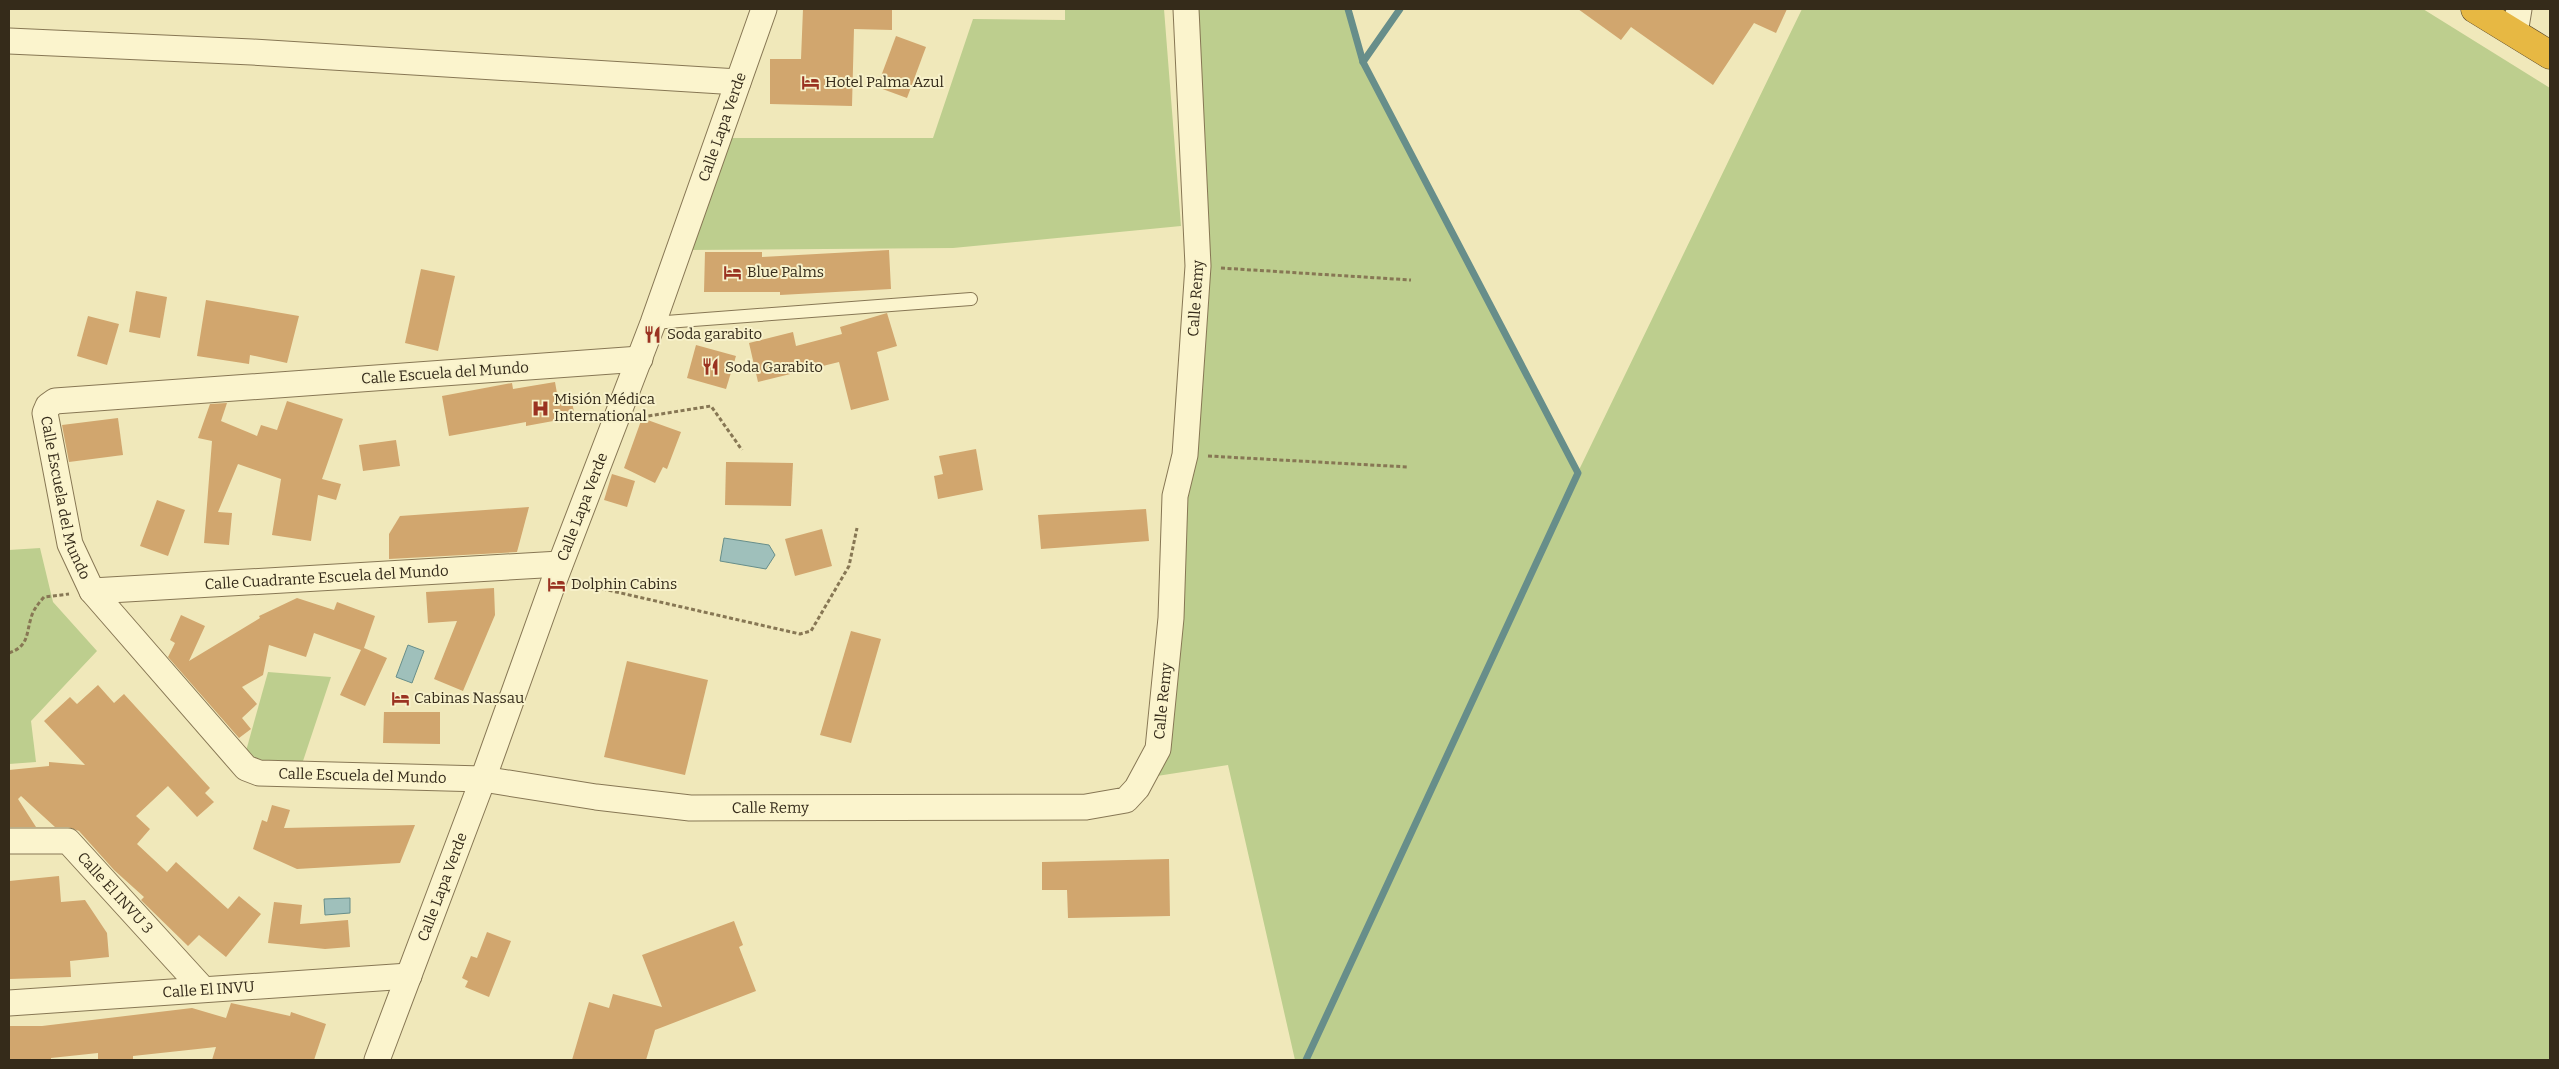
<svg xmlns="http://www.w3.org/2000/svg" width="2559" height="1069" font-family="Bitter,serif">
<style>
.green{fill:#bdce8e}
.water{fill:#9fc0bb;stroke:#678e8a}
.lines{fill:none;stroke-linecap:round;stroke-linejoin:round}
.stream{stroke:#678e8a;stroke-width:7}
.building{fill:#d1a66e}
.lane-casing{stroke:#877754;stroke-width:14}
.street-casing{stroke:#877754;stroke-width:27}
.highway-casing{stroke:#544429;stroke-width:29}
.path{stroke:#877754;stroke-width:3;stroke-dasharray:4 2.5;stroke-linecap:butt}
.lane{stroke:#fbf4cd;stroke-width:12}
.street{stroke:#fbf4cd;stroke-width:25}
.highway{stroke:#e7b843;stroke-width:28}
.labels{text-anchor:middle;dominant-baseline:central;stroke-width:4;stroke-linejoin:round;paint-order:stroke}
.poi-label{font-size:15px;fill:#352b1a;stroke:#f7f1ca;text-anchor:start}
.street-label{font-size:15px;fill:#352b1a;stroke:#f7f1ca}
</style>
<rect width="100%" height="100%" fill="#f0e8ba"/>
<!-- green -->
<g class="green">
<polygon points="1065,9 1164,9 1181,226 953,248 687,250 724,138 933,138 973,19 1065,20"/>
<polygon points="1190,9 1348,9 1363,62 1578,472 1802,9 2423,9 2550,88 2550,1060 1295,1060 1228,765 1157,776 1170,588 1176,391 1198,276"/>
<polygon points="40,548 53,602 97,651 31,721 36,762 9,764 9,550"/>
<polygon points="268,672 331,677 301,767 241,769"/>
</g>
<!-- water -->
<g class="water">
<polygon points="724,538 769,545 775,555 766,569 720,561"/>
<polygon points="408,645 424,651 412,683 396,677"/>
<polygon points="350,898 350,913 325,915 324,899"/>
</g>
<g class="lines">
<!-- stream -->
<g class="stream">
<polyline points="1363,62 1400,9"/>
<polyline points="1306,1060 1578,473 1363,62 1348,9"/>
</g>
</g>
<!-- building -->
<g class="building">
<polygon points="803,9 892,9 892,30 854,29 852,106 770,104 770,59 801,59"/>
<polygon points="1578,9 1787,9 1776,33 1754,23 1713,85 1631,27 1621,40"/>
<polygon points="896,36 926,47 907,98 877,87"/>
<polygon points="889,250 891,289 780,295 780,292 704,292 705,252 762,252 762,257"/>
<polygon points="421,269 455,276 438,351 405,343"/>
<polygon points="136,291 167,297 160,338 129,332"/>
<polygon points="206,300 299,316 287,363 250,355 249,364 197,356"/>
<polygon points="887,313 897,346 877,352 889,400 851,410 839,362 758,382 749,343 793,332 796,346 842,334 840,327"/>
<polygon points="88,316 119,324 107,365 77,356"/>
<polygon points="696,345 736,356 726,389 687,378"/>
<polygon points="555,382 558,399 571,397 575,417 526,426 526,422 449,436 442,396 512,383 513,389"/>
<polygon points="287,401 343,419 322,479 341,484 336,500 318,495 311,541 272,535 281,479 238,464 218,512 232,513 229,545 204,543 212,441 198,438 210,404 227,403 221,421 257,436 261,425 277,430"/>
<polygon points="118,418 123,455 69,462 62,425"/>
<polygon points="642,418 681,432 667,469 663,467 655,483 624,468"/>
<polygon points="396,440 400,466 363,471 359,445"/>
<polygon points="976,449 983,490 938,499 934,476 943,474 939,456"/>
<polygon points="726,462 793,463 791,506 725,505"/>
<polygon points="612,474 635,481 627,507 604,500"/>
<polygon points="157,500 185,510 168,556 140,546"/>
<polygon points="529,507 517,552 389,559 389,534 400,516"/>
<polygon points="1146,509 1149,541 1041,549 1038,515"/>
<polygon points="822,529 832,566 795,576 785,539"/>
<polygon points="494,588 495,615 463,691 434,679 457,621 428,623 426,592"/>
<polygon points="297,598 334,610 337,602 375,616 364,648 387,658 365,706 340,695 361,650 314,633 306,657 269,645 263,675 242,687 257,704 242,718 251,729 239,738 168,657 175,643 170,640 181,615 205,626 189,661 260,618 259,616"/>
<polygon points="851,631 881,639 851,743 820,735"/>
<polygon points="627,661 708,680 685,775 604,757"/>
<polygon points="98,685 114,703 124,694 210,788 205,793 214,802 197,817 168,786 136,816 150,829 137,844 167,872 176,862 228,909 239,896 261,914 226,957 199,935 188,946 147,906 141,900 144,897 114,870 79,831 68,827 55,827 21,796 18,799 36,827 9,827 9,770 49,766 49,762 85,765 44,721 70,697 77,704"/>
<polygon points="384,712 440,712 440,744 383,743"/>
<polygon points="272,805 290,810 284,828 415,825 400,863 297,869 253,849 262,820 267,822"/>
<polygon points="1169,859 1170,916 1068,918 1067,890 1042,890 1042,862"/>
<polygon points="59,876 61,902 85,900 107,933 109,957 70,961 71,977 9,979 9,881"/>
<polygon points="274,902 302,905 300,924 348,920 350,947 325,949 268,943"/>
<polygon points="734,921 743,945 739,947 756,991 655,1030 646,1060 572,1060 589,1002 609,1008 613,994 662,1007 642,955"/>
<polygon points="487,932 511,941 489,997 465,987 468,981 462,978 471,956 477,958"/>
<polygon points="231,1003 290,1016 291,1012 326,1024 314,1060 212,1060 216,1047 133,1056 133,1060 98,1060 98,1053 51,1058 51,1060 9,1060 9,1026 42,1026 192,1008 226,1018"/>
</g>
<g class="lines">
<defs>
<polyline id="lane" points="653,323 971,299"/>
<g id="street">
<polyline points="2515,33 2519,9"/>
<polyline points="9,41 252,52 738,82"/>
<path id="s1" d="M640,359l-585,42 -7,5 -3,7 25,131 22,47 154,177 13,5 224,6 113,18 94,11 396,-1 40,-7 11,-12 21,-39 13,-131 4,-122 10,-41 13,-189 -12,-257"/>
<path id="s2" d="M92,591l468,-27"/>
<path id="s3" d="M9,841h59l134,147"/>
<path id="s4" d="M9,1003l400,-27"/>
<path id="s5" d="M377,1060l106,-281 72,-201 98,-255 111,-314"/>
</g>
<polyline id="highway" points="2475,9 2550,55"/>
</defs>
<!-- lane casing -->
<use href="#lane" class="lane-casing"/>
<!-- street casing -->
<use href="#street" class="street-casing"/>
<!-- highway casing -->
<use href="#highway" class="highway-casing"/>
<!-- path -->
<g class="path">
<polyline points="1221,268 1411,280"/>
<polyline points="642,417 711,406 742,450"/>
<polyline points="1208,456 1408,467"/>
<polyline points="577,583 800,634 811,631 849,566 857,528"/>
<path d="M9,653c20,-7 17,-19 22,-35 2,-8 7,-14 13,-21l25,-3"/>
</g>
<!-- lane -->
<use href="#lane" class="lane"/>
<!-- street -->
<use href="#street" class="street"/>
<!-- highway -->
<use href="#highway" class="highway"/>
</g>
<!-- icons -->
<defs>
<symbol id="hotel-bare" viewBox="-9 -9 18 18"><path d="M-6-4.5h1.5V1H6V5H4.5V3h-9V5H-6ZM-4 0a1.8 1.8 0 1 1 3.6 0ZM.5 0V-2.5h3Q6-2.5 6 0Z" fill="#9a3221" stroke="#f7f1ca" stroke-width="2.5" paint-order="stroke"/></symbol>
<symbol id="restaurant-bare" viewBox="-9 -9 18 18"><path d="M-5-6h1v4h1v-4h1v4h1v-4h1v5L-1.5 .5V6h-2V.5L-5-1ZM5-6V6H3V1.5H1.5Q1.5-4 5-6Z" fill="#9a3221" stroke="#f7f1ca" stroke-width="2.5" paint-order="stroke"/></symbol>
<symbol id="hospital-bare" viewBox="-9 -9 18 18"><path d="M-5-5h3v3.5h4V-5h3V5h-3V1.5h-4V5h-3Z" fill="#9a3221" stroke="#f7f1ca" stroke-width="2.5" paint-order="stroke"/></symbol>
</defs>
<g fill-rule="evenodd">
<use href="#hotel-bare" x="798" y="70" width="25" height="25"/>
<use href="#hotel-bare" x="720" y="260" width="25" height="25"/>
<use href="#restaurant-bare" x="640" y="322" width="25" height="25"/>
<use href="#restaurant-bare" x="698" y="354" width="25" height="25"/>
<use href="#hospital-bare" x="528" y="396" width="25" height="25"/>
<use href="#hotel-bare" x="544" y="572" width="25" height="25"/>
<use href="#hotel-bare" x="388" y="686" width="25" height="25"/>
</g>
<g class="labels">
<!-- poi labels -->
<g class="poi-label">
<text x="825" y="82">Hotel Palma Azul</text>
<text x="747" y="272">Blue Palms</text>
<text x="667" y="334">Soda garabito</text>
<text x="725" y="367">Soda Garabito</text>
<text x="554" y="399">Misión Médica<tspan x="554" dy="17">International</tspan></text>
<text x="571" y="584">Dolphin Cabins</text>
<text x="414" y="698">Cabinas Nassau</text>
</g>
<!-- street labels -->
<g class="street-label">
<text stroke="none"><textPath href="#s5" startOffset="995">Calle Lapa Verde</textPath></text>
<text stroke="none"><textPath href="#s1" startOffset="2420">Calle Remy</textPath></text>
<text transform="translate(445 373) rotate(-4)">Calle Escuela del Mundo</text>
<text stroke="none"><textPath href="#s1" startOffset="690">Calle Escuela del Mundo</textPath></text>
<text stroke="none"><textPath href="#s5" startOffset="590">Calle Lapa Verde</textPath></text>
<text stroke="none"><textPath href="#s2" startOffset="235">Calle Cuadrante Escuela del Mundo</textPath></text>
<text stroke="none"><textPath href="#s1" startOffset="2015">Calle Remy</textPath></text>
<text stroke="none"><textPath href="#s1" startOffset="1140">Calle Escuela del Mundo</textPath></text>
<text stroke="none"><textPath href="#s1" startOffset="1550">Calle Remy</textPath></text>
<text stroke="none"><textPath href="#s5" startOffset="185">Calle Lapa Verde</textPath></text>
<text stroke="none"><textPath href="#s3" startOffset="129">Calle El INVU 3</textPath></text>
<text stroke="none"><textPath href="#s4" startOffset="200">Calle El INVU</textPath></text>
</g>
</g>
<!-- border -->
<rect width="2559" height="1069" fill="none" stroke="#352b1a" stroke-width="20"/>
</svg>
